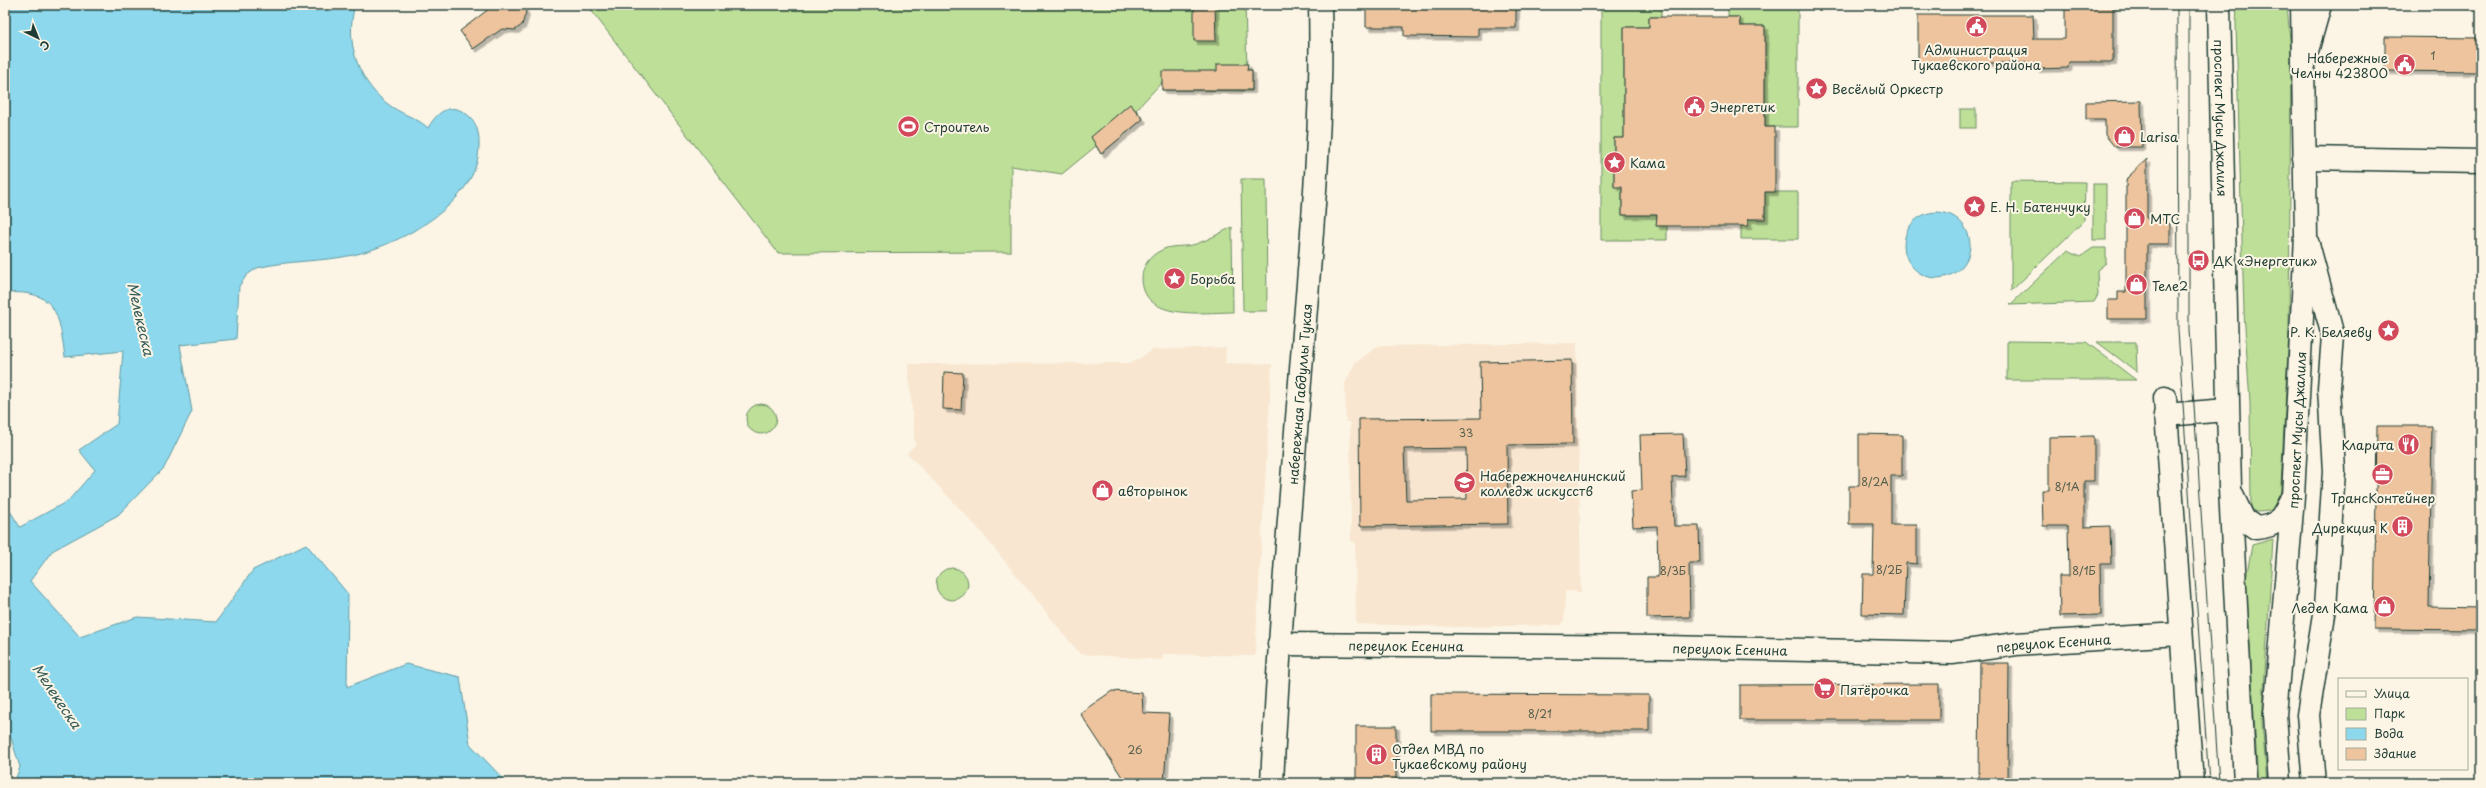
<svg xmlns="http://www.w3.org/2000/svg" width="2486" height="788" font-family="'Playpen Sans',sans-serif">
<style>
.built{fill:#f8e6d0}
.green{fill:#bedf98;stroke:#6e8e66}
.water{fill:#8dd8ed;stroke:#619aa3}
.building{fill:#eec49e;stroke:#1f3d34;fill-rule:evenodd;filter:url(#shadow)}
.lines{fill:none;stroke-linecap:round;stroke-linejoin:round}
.minor-casing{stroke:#1f3d34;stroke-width:25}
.major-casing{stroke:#1f3d34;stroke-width:25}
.minor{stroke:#fcf5e5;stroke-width:22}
.major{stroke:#fcf5e5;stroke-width:22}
.tram{stroke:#1f3d34;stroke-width:1}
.labels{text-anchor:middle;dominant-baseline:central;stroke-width:4;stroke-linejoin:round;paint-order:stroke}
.number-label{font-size:11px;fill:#535f4e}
.poi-label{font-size:13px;fill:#1f3d34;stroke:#fcf5e5;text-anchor:start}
.street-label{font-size:13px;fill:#1f3d34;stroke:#fcf5e5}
.water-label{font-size:14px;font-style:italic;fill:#355c59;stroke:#fcf5e5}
</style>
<defs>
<filter id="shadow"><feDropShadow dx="3.5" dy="3.5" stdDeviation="0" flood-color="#0004"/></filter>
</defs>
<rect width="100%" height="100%" fill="#fcf5e5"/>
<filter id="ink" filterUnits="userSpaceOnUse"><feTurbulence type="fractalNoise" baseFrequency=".025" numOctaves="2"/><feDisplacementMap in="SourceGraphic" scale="8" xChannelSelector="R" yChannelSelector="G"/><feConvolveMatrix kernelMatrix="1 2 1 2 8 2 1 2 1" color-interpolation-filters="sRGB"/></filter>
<g filter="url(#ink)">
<!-- built -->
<g class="built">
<polygon points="1577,343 1581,592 1565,591 1564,621 1561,625 1460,627 1356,624 1355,542 1351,541 1350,422 1346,422 1345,384 1355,363 1378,346"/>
<polygon points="1226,347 1225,363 1272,364 1255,656 1163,654 1162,660 1080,654 977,527 907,453 915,445 908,364 1132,363 1152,350"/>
</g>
<!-- green -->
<g class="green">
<polygon points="587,5 1245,5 1247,70 1252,70 1252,91 1162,90 1162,82 1136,110 1143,119 1101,154 1096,146 1062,174 1011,166 1011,252 778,253"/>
<polygon points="1601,5 1661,5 1661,17 1649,17 1649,27 1624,27 1624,138 1614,138 1614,186 1622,187 1622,215 1657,215 1657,226 1667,226 1667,240 1601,240"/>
<polygon points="1728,5 1798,5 1798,127 1765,127 1765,26 1740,26 1739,17 1728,17"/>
<path d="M2237,5h50l4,47 -2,278 -9,174c-8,7 -14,8 -25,8l-4,-5 -1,-104 -6,-91 -8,-288z"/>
<rect x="1960" y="109" width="16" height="19"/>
<polygon points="1241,179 1266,179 1267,311 1243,311"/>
<polygon points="2011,181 2085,182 2084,221 2011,291"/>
<rect x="2093" y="184" width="13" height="56"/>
<polygon points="1765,192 1798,192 1798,239 1741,239 1741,226 1748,225 1748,219 1765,219"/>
<path d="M1232,227l1,85c-29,0 -91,10 -91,-34 0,-12 8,-22 18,-27 11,-7 24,-3 36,-7 12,-4 24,-11 36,-17z"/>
<polygon points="2093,248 2106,248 2106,263 2097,270 2098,295 2094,302 2010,305 2067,251 2080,257"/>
<polygon points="2007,341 2086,342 2136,380 2007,380"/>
<polygon points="2097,342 2136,342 2137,372"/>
<circle cx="761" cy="419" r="15"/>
<polygon points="2273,539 2262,722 2267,783 2258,783 2246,579 2252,545"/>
<circle cx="952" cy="584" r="16"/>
</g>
<!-- water -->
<g class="water">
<path d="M5,5h350c-11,38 4,80 37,102 12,8 27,12 36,21 10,-18 25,-28 43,-10 10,11 9,30 6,44 -12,47 -79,83 -124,93 -31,7 -64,5 -96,13l-10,7 -8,11 -3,53 -56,6 12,66 -28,57 -46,47 -66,36 -22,30 50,56 57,-20 79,5 37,-52 53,-26 42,50 -1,93 59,-23 54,13 10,67 37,39h-493l6,-16 -15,-48v-216l15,24 48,-26 27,-31 -16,-20 38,-26 6,-73 -58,6c-6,-43 -8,-68 -60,-64z"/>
<circle cx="1937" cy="245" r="33"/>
</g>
<!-- building -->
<g class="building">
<polygon points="494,5 522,5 526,12 522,25 515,30 502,29 473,49 460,31"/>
<polygon points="1194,5 1215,5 1216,41 1194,41"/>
<polygon points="1366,5 1516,5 1516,28 1478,28 1478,37 1404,36 1404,27 1366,27"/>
<polygon points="2065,5 2113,5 2113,62 2069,62 2068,68 2036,69 2036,63 1918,63 1918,15 2033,15 2034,39 2065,39"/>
<polygon points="1649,17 1739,17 1740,26 1765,26 1765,127 1775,127 1775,192 1765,192 1765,219 1748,219 1748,226 1656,226 1657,215 1622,215 1622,187 1614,187 1614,138 1624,138 1624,27 1649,27"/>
<polygon points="2385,37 2481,38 2481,72 2385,71"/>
<polygon points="1217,64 1248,64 1247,70 1252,70 1252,90 1162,90 1162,71 1217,71"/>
<polygon points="2141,101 2142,147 2115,147 2105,135 2105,119 2086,119 2086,102"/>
<polygon points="1130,104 1143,119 1101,154 1091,137"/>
<polygon points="2147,159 2147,219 2166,219 2166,224 2170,224 2170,244 2147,244 2147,319 2108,319 2108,300 2118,300 2118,292 2126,292 2126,182 2127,178"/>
<path d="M1572,360l1,84 -66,1 1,79 -148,2 -1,-107 122,-1 -1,-56zM1466,448l1,51 -61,1 -2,-51z"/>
<polygon points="944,372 963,373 961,410 943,409"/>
<polygon points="2377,426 2432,426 2429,607 2481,608 2481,630 2374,629"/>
<polygon points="1683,434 1685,476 1672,477 1674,526 1699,526 1700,563 1689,563 1690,617 1647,618 1647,577 1658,577 1657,526 1633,527 1631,491 1642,490 1640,435"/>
<polygon points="1859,434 1902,435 1902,476 1891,476 1891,525 1917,525 1917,564 1906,563 1904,615 1862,614 1863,574 1873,574 1874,524 1849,524 1849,486 1859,486"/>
<polygon points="2094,436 2094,481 2084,481 2084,527 2110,526 2111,564 2100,564 2101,615 2060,616 2059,576 2069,576 2068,526 2043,526 2042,490 2049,490 2049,437"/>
<polygon points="1980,663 2009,663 2008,783 1979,783"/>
<polygon points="1939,684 1939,720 1740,720 1740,685"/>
<polygon points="1112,691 1142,693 1143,713 1169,714 1164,783 1126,783 1080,713"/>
<polygon points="1431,694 1649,695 1649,731 1431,731"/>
<rect x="1356" y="726" width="40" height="57"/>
</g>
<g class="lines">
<defs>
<g id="minor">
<polyline points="2305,58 2320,5"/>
<polyline points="2308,244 2333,336 2329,388 2334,471 2325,608 2308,715 2314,783"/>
<polyline points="2165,398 2192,783"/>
<polyline points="2165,415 2227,410"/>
<path id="s1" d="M1279,644l384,3 289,6 64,-9 164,-10"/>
</g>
<g id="major">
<path id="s2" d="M2219,5l11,484 15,294"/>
<polyline points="2304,158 2481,161"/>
<path d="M2232,495l12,25 12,8c23,-2 26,-10 35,-29"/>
<path id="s3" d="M1272,783c7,-146 19,-292 31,-438 9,-113 20,-226 17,-340"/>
<path id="s4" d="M2280,783l-5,-68 18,-218 13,-261 -4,-231"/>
</g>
</defs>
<!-- minor casing -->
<use href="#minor" class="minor-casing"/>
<!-- major casing -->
<use href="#major" class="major-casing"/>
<!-- minor -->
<use href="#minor" class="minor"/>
<!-- major -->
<use href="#major" class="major"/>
<!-- tram -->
<g class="tram">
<polyline points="2177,5 2178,331 2209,783"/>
<polyline points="2189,5 2189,330 2219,783"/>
</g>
</g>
</g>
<!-- icons -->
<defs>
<symbol id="civic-disc" viewBox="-11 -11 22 22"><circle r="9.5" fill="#d1495b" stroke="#fcf5e5"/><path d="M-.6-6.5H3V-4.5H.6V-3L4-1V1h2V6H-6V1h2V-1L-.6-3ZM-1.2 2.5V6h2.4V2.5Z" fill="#fff"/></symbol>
<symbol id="sight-disc" viewBox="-11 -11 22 22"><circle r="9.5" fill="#d1495b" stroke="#fcf5e5"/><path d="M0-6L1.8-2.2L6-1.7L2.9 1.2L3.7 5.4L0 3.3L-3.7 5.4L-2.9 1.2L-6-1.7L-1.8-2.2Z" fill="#fff"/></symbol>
<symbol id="stadium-disc" viewBox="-11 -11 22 22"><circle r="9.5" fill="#d1495b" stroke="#fcf5e5"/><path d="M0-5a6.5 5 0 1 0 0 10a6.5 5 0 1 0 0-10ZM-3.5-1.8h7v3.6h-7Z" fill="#fff"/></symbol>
<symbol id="shop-disc" viewBox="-11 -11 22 22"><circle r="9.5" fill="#d1495b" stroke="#fcf5e5"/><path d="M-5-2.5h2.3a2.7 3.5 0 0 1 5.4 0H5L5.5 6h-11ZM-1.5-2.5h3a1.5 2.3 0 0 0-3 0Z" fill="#fff"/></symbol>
<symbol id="bus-disc" viewBox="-11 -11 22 22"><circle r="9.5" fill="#d1495b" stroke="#fcf5e5"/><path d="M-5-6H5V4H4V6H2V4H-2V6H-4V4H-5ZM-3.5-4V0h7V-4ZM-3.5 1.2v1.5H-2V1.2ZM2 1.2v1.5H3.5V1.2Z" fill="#fff"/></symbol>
<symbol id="restaurant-disc" viewBox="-11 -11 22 22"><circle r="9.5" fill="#d1495b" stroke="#fcf5e5"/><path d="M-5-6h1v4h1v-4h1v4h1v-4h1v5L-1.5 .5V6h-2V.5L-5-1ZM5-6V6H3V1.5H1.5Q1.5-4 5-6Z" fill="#fff"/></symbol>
<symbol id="office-disc" viewBox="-11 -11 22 22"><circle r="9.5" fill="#d1495b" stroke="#fcf5e5"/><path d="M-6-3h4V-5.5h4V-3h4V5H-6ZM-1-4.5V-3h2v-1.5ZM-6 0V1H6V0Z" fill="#fff"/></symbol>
<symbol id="university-disc" viewBox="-11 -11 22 22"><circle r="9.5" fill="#d1495b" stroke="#fcf5e5"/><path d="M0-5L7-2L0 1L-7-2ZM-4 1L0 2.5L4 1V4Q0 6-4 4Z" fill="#fff"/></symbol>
<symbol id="building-disc" viewBox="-11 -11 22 22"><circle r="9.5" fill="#d1495b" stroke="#fcf5e5"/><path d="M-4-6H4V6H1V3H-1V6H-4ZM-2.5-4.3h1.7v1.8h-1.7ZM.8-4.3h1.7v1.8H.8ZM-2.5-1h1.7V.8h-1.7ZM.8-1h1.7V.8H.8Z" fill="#fff"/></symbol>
<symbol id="supermarket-disc" viewBox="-11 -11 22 22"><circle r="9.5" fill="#d1495b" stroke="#fcf5e5"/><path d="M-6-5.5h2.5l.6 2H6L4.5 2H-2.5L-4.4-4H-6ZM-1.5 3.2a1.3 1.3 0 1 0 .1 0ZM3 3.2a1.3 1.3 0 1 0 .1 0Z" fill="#fff"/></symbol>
</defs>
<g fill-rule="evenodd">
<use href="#civic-disc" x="1964" y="14" width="25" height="25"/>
<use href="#civic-disc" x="2392" y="52" width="25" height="25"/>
<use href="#sight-disc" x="1804" y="76" width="25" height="25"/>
<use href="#civic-disc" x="1682" y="94" width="25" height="25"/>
<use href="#stadium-disc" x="896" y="114" width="25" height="25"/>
<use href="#shop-disc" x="2112" y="124" width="25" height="25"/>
<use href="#sight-disc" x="1602" y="150" width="25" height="25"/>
<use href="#sight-disc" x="1962" y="194" width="25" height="25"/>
<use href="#shop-disc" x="2122" y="206" width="25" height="25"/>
<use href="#bus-disc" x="2186" y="248" width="25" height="25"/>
<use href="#sight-disc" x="1162" y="266" width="25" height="25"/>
<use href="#shop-disc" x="2124" y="272" width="25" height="25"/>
<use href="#sight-disc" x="2376" y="318" width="25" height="25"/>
<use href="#restaurant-disc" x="2396" y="432" width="25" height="25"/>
<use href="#office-disc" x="2370" y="462" width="25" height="25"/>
<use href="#university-disc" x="1452" y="470" width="25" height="25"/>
<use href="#shop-disc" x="1090" y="478" width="25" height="25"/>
<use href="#building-disc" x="2390" y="514" width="25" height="25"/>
<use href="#shop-disc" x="2372" y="594" width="25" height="25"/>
<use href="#supermarket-disc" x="1812" y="676" width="25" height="25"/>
<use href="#building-disc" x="1364" y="742" width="25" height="25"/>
</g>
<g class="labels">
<!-- number labels -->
<g class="number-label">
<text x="2433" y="55">1</text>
<text x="1466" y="432">33</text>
<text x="1875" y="481">8/2А</text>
<text x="2067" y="486">8/1А</text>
<text x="1889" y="569">8/2Б</text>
<text x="1673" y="570">8/3Б</text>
<text x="2084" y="570">8/1Б</text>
<text x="1540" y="713">8/21</text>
<text x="1135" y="749">26</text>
</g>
<!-- poi labels -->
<g class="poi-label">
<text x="1976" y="49" text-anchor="middle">Администрация<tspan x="1976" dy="15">Тукаевского района</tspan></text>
<text x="2388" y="57" text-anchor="end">Набережные<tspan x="2388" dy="15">Челны 423800</tspan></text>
<text x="1832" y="88">Весёлый Оркестр</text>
<text x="1710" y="106">Энергетик</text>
<text x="924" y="126">Строитель</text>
<text x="2140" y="136">Larisa</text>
<text x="1630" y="162">Кама</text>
<text x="1990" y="206">Е. Н. Батенчуку</text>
<text x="2150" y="218">МТС</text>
<text x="2214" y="260">ДК «Энергетик»</text>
<text x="1190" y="278">Борьба</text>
<text x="2152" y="285">Теле2</text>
<text x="2372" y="331" text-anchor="end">Р. К. Беляеву</text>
<text x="2394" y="444" text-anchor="end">Кларита</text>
<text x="1480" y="475">Набережночелнинский<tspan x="1480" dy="15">колледж искусств</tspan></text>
<text x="1118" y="490">авторынок</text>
<text x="2383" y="497" text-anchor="middle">ТрансКонтейнер</text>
<text x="2388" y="527" text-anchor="end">Дирекция К</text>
<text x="2368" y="607" text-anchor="end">Ледел Кама</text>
<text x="1840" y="689">Пятёрочка</text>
<text x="1392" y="748">Отдел МВД по<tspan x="1392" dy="15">Тукаевскому району</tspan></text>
</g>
<!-- street labels -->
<g class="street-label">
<text stroke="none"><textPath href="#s2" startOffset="113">проспект Мусы Джалиля</textPath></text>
<text stroke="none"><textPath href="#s3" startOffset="390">набережная Габдуллы Тукая</textPath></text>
<text stroke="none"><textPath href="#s4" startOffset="354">проспект Мусы Джалиля</textPath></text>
<text stroke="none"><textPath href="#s1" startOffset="775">переулок Есенина</textPath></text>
<text stroke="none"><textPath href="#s1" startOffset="127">переулок Есенина</textPath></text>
<text stroke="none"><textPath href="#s1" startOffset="451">переулок Есенина</textPath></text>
</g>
<!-- water labels -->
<g class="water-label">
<text transform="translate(141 319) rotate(77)">Мелекеска</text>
<text transform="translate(57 696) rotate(56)">Мелекеска</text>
</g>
</g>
<!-- margin -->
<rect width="2486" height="788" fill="none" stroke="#fcf5e5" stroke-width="20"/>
<rect x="10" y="10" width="2466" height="768" fill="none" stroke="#1f3d34" stroke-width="1.5" filter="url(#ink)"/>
<!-- legend -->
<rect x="2338" y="678" width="130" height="92" fill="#fcf5e5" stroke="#a4ab9e"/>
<rect x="2346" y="691" width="20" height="6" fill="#fcf5e5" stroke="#a4ab9e"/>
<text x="2374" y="698" font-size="12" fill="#1f3d34">Улица</text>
<rect x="2346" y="708" width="20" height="12" fill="#bedf98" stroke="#a4ab9e"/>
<text x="2374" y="718" font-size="12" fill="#1f3d34">Парк</text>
<rect x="2346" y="728" width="20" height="12" fill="#8dd8ed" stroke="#a4ab9e"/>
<text x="2374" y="738" font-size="12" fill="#1f3d34">Вода</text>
<rect x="2346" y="748" width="20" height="12" fill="#eec49e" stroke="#a4ab9e"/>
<text x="2374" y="758" font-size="12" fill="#1f3d34">Здание</text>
<!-- north arrow -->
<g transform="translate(38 38) rotate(137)" stroke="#fcf5e5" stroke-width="3" paint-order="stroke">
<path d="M0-3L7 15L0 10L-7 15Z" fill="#1f3d34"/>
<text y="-6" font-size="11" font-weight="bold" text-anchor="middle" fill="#1f3d34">С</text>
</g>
</svg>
